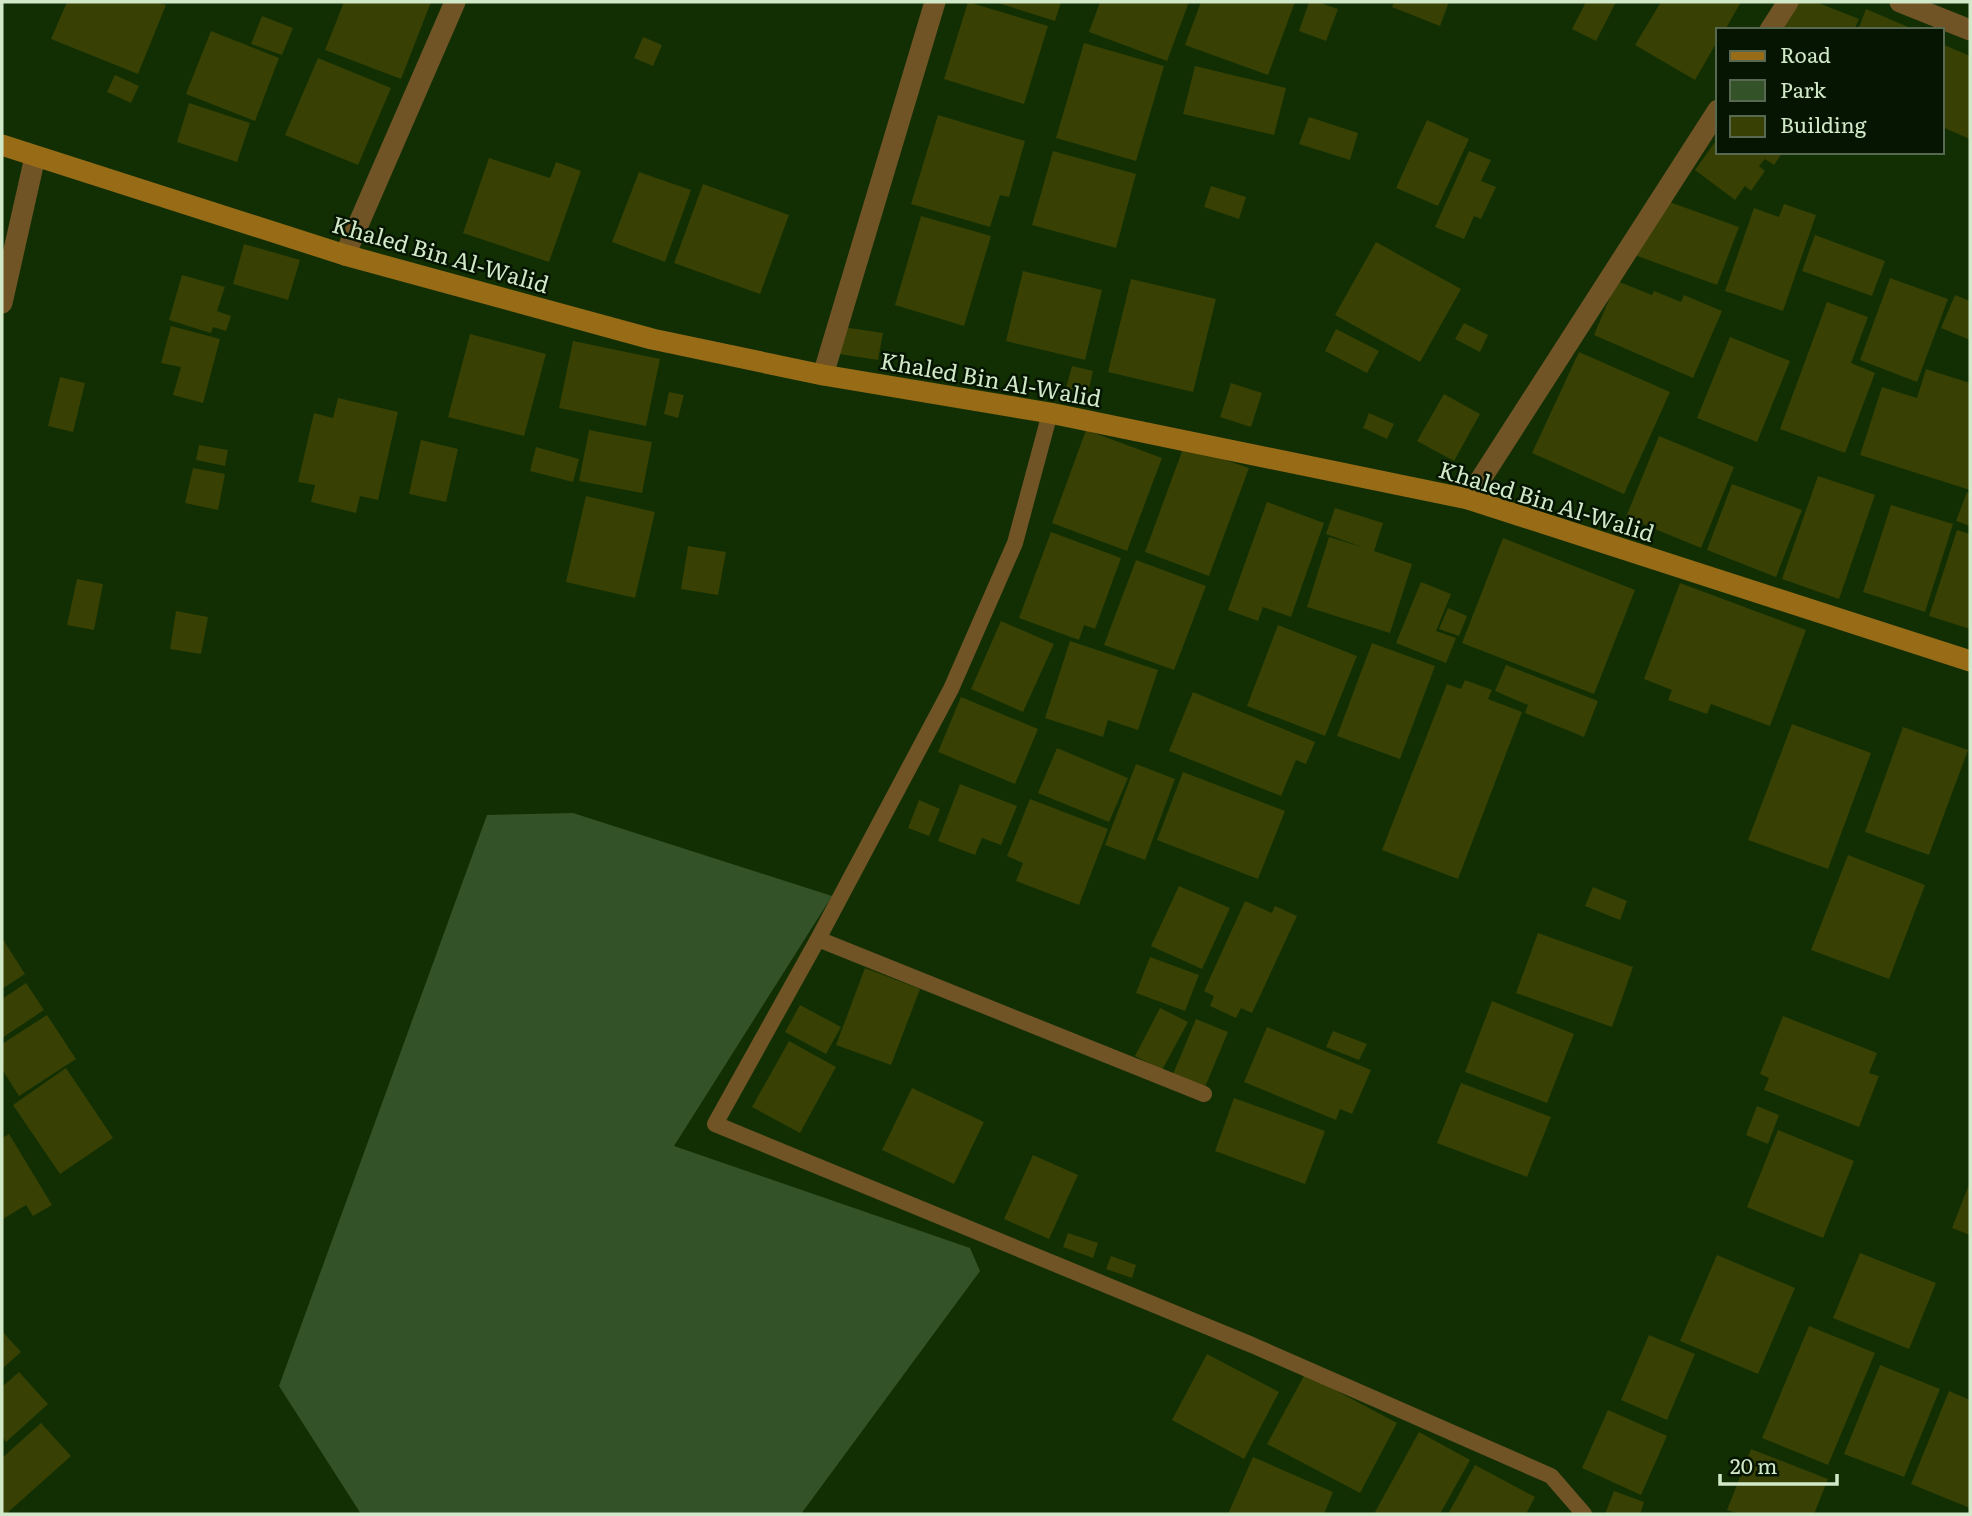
<svg xmlns="http://www.w3.org/2000/svg" width="1972" height="1516" font-family="Literata,serif">
<style>
.green{fill:#335228}
.building{fill:#384004}
.lines{fill:none;stroke-linecap:round;stroke-linejoin:round}
.lane{stroke:#705426;stroke-width:16}
.street{stroke:#705426;stroke-width:21}
.secondary{stroke:#986b16;stroke-width:21}
.labels{text-anchor:middle;dominant-baseline:central;stroke-width:5;stroke-linejoin:round;paint-order:stroke}
.street-label{font-size:23px;fill:#d1e8c9;stroke:#051501}
</style>
<rect width="100%" height="100%" fill="#112f03"/>
<!-- green -->
<polygon class="green" points="573,813 832,896 674,1146 970,1248 980,1271 801,1514 361,1514 279,1386 487,815"/>
<!-- building -->
<g class="building">
<polygon points="67,2 157,2 166,5 138,74 51,39"/>
<polygon points="344,2 431,2 401,79 325,50"/>
<polygon points="968,2 1048,26 1024,104 944,79"/>
<polygon points="995,2 1061,2 1055,21"/>
<polygon points="1100,2 1189,2 1167,61 1089,32"/>
<polygon points="1201,2 1295,2 1268,75 1185,45"/>
<polygon points="1309,2 1318,2 1338,9 1326,41 1299,31"/>
<polygon points="1394,2 1449,2 1440,26 1392,7"/>
<polygon points="1586,2 1616,2 1596,41 1572,29"/>
<polygon points="1661,2 1741,2 1725,30 1718,30 1718,40 1695,80 1635,45"/>
<polygon points="1798,2 1816,2 1859,19 1854,30 1779,30"/>
<polygon points="1866,9 1915,30 1858,30"/>
<polygon points="262,16 293,28 282,55 251,44"/>
<polygon points="211,31 279,58 255,121 186,94"/>
<polygon points="643,37 662,45 653,66 634,58"/>
<polygon points="1084,43 1164,66 1136,161 1056,138"/>
<polygon points="1942,44 1970,56 1970,139 1942,127"/>
<polygon points="318,58 391,88 358,165 285,135"/>
<polygon points="1195,66 1286,88 1274,135 1183,114"/>
<polygon points="115,75 139,86 131,103 107,92"/>
<polygon points="189,103 250,123 237,162 177,142"/>
<polygon points="938,115 1025,141 1009,197 1000,195 990,227 911,204"/>
<polygon points="1309,117 1358,133 1350,160 1299,144"/>
<polygon points="1427,120 1469,139 1438,206 1396,188"/>
<polygon points="1718,138 1718,152 1783,152 1774,165 1765,159 1759,166 1765,171 1751,191 1745,186 1735,200 1695,170"/>
<polygon points="1053,151 1136,174 1116,248 1032,225"/>
<polygon points="1469,151 1491,160 1481,181 1496,187 1481,219 1474,216 1464,239 1435,227"/>
<polygon points="489,158 550,178 556,162 581,171 549,262 463,233"/>
<polygon points="639,172 691,190 665,262 612,242"/>
<polygon points="703,184 789,215 760,294 674,263"/>
<polygon points="1211,186 1246,197 1239,219 1204,207"/>
<polygon points="1664,200 1739,227 1717,285 1629,253"/>
<polygon points="1784,204 1816,215 1783,311 1725,291 1754,208 1779,217"/>
<polygon points="921,216 991,236 964,326 895,305"/>
<polygon points="1815,235 1885,261 1872,296 1802,271"/>
<polygon points="1376,242 1461,289 1420,362 1335,315"/>
<polygon points="244,244 300,260 288,300 233,284"/>
<polygon points="1023,271 1102,290 1085,360 1006,341"/>
<polygon points="182,275 225,287 217,311 231,316 226,331 213,327 211,333 169,320"/>
<polygon points="1890,278 1948,299 1917,382 1860,360"/>
<polygon points="1131,279 1216,299 1193,392 1108,372"/>
<polygon points="1617,281 1652,295 1654,291 1681,302 1684,295 1722,311 1693,378 1594,335"/>
<polygon points="1955,295 1970,301 1970,340 1941,328"/>
<polygon points="1827,302 1868,317 1851,363 1875,373 1845,453 1780,429"/>
<polygon points="1464,323 1488,335 1480,352 1455,339"/>
<polygon points="171,326 220,339 203,403 173,395 181,367 161,363"/>
<polygon points="843,327 883,333 878,360 839,354"/>
<polygon points="1336,329 1379,351 1367,373 1325,351"/>
<polygon points="470,334 546,354 524,436 448,417"/>
<polygon points="1730,337 1790,361 1757,442 1697,418"/>
<polygon points="573,341 660,359 646,426 559,408"/>
<polygon points="1579,352 1670,392 1624,494 1532,453"/>
<polygon points="1072,366 1093,371 1088,393 1066,388"/>
<polygon points="1926,369 1970,383 1970,490 1860,455 1882,387 1917,398"/>
<polygon points="60,377 85,383 73,432 48,426"/>
<polygon points="1231,383 1262,393 1251,427 1220,417"/>
<polygon points="669,392 684,395 678,418 664,414"/>
<polygon points="1444,394 1480,414 1454,461 1417,441"/>
<polygon points="338,398 398,412 378,500 360,496 356,513 311,502 315,485 298,482 314,413 333,418"/>
<polygon points="1369,413 1394,424 1387,439 1363,428"/>
<polygon points="589,430 652,442 642,493 579,481"/>
<polygon points="1086,430 1162,458 1127,551 1052,523"/>
<polygon points="1659,436 1734,467 1701,548 1626,517"/>
<polygon points="421,440 458,449 446,502 409,494"/>
<polygon points="199,445 228,450 225,466 196,460"/>
<polygon points="1184,446 1249,468 1209,576 1145,552"/>
<polygon points="536,447 579,459 573,482 530,471"/>
<polygon points="193,468 225,474 218,510 185,503"/>
<polygon points="1818,476 1875,495 1839,599 1782,579"/>
<polygon points="1732,484 1802,510 1776,577 1707,550"/>
<polygon points="1967,492 1970,493 1970,526 1956,521"/>
<polygon points="586,496 655,512 635,598 566,582"/>
<polygon points="1267,502 1324,523 1291,617 1263,607 1258,621 1228,610"/>
<polygon points="1891,505 1953,524 1925,612 1863,592"/>
<polygon points="1335,508 1383,523 1374,551 1412,564 1390,633 1307,607 1329,537 1365,548 1326,534"/>
<polygon points="1957,530 1970,534 1970,629 1929,616"/>
<polygon points="1051,532 1121,558 1095,629 1084,625 1079,640 1019,618"/>
<polygon points="1503,538 1635,590 1594,694 1462,643"/>
<polygon points="688,546 726,552 718,595 681,589"/>
<polygon points="1136,560 1206,586 1174,670 1104,645"/>
<polygon points="77,579 103,584 94,630 67,625"/>
<polygon points="1421,582 1451,594 1436,631 1456,638 1446,663 1396,643"/>
<polygon points="1680,583 1806,630 1770,726 1711,704 1707,714 1668,700 1672,690 1644,679"/>
<polygon points="1448,608 1467,616 1459,636 1439,629"/>
<polygon points="176,611 208,617 201,654 170,649"/>
<polygon points="1001,621 1054,644 1023,712 971,689"/>
<polygon points="1278,625 1357,656 1325,736 1247,706"/>
<polygon points="1070,641 1158,670 1138,730 1108,720 1103,737 1045,718"/>
<polygon points="1372,643 1435,666 1400,759 1337,736"/>
<polygon points="1506,665 1598,701 1584,737 1525,713 1528,705 1495,691"/>
<polygon points="1465,680 1492,690 1488,699 1522,712 1458,879 1382,850 1447,684 1461,689"/>
<polygon points="1193,692 1315,742 1306,764 1296,760 1281,796 1169,751"/>
<polygon points="961,697 1038,729 1015,784 938,752"/>
<polygon points="1792,724 1871,753 1828,869 1748,840"/>
<polygon points="1903,727 1968,750 1929,855 1865,832"/>
<polygon points="1057,748 1128,778 1109,822 1038,793"/>
<polygon points="1136,764 1175,779 1145,860 1105,845"/>
<polygon points="1183,772 1285,811 1258,879 1157,840"/>
<polygon points="960,784 1017,806 1001,845 982,838 975,855 938,841"/>
<polygon points="1030,799 1108,829 1079,905 1016,881 1023,863 1007,856"/>
<polygon points="919,800 940,809 929,836 908,828"/>
<polygon points="1848,855 1925,885 1889,979 1811,950"/>
<polygon points="1179,886 1230,908 1202,969 1151,946"/>
<polygon points="1593,887 1627,901 1620,920 1585,906"/>
<polygon points="1245,901 1272,913 1275,906 1297,916 1252,1013 1241,1008 1236,1018 1210,1006 1214,996 1204,991"/>
<polygon points="1538,933 1633,967 1612,1027 1516,993"/>
<polygon points="2,938 25,974 2,989"/>
<polygon points="1150,957 1199,975 1185,1011 1136,993"/>
<polygon points="865,968 920,989 891,1065 836,1045"/>
<polygon points="26,983 44,1010 2,1038 2,999"/>
<polygon points="1492,1001 1574,1034 1547,1103 1465,1072"/>
<polygon points="800,1005 841,1027 826,1054 785,1032"/>
<polygon points="1160,1008 1188,1022 1162,1070 1135,1056"/>
<polygon points="47,1015 76,1059 19,1096 2,1069 2,1044"/>
<polygon points="1783,1016 1877,1053 1869,1073 1879,1076 1859,1127 1764,1090 1769,1078 1760,1074"/>
<polygon points="1196,1019 1228,1032 1205,1087 1173,1074"/>
<polygon points="1267,1027 1371,1070 1352,1114 1340,1109 1336,1120 1244,1082"/>
<polygon points="1333,1031 1367,1044 1359,1060 1326,1047"/>
<polygon points="789,1041 836,1067 800,1133 752,1107"/>
<polygon points="66,1068 113,1138 60,1174 13,1105"/>
<polygon points="1461,1083 1551,1117 1527,1177 1437,1143"/>
<polygon points="912,1088 984,1122 954,1184 882,1150"/>
<polygon points="1234,1098 1325,1131 1305,1184 1215,1151"/>
<polygon points="1757,1106 1779,1115 1768,1144 1746,1135"/>
<polygon points="1778,1130 1854,1161 1823,1238 1747,1207"/>
<polygon points="9,1134 52,1205 33,1216 26,1205 3,1219 2,1217 2,1138"/>
<polygon points="1033,1155 1078,1175 1049,1239 1004,1219"/>
<polygon points="1970,1182 1970,1235 1952,1228"/>
<polygon points="1068,1233 1098,1243 1093,1258 1063,1247"/>
<polygon points="1860,1253 1936,1283 1909,1349 1833,1318"/>
<polygon points="1717,1255 1795,1288 1758,1374 1680,1341"/>
<polygon points="1111,1256 1136,1265 1132,1278 1106,1269"/>
<polygon points="1809,1326 1875,1353 1828,1465 1762,1438"/>
<polygon points="2,1331 21,1352 2,1369"/>
<polygon points="1649,1335 1695,1354 1667,1420 1621,1400"/>
<polygon points="1207,1354 1279,1392 1244,1459 1172,1420"/>
<polygon points="1880,1365 1940,1389 1904,1477 1844,1454"/>
<polygon points="19,1372 48,1404 6,1442 2,1436 2,1387"/>
<polygon points="1305,1374 1397,1423 1360,1493 1267,1444"/>
<polygon points="1949,1391 1970,1400 1970,1508 1911,1484"/>
<polygon points="1608,1410 1667,1436 1641,1495 1582,1468"/>
<polygon points="41,1423 71,1456 6,1514 2,1514 2,1458"/>
<polygon points="1419,1432 1470,1460 1440,1514 1374,1514"/>
<polygon points="1751,1449 1828,1479 1814,1514 1739,1514 1727,1510"/>
<polygon points="1253,1457 1333,1492 1324,1514 1228,1514"/>
<polygon points="1475,1465 1535,1497 1526,1514 1448,1514"/>
<polygon points="1614,1491 1644,1502 1640,1514 1605,1514"/>
</g>
<g class="lines">
<!-- lane -->
<g class="lane">
<polyline points="1050,413 1015,543 951,689 818,939 715,1124 1252,1345 1551,1476 1584,1514"/>
<polyline points="818,939 1204,1094"/>
</g>
<!-- street -->
<g class="street">
<polyline points="1900,2 1970,30"/>
<polyline points="1770,30 1788,2"/>
<polyline points="345,255 455,2"/>
<polyline points="2,303 35,157"/>
<polyline points="823,375 935,2"/>
<polyline points="1468,499 1718,110"/>
</g>
<!-- secondary -->
<polyline class="secondary" points="2,145 345,255 652,339 823,375 1050,413 1468,499 1970,661"/>
</g>
<g class="labels">
<!-- street labels -->
<g class="street-label">
<text transform="translate(441 253) rotate(16)">Khaled Bin Al-Walid</text>
<text transform="translate(991 378) rotate(10)">Khaled Bin Al-Walid</text>
<text transform="translate(1547 500) rotate(17)">Khaled Bin Al-Walid</text>
</g>
</g>
<!-- border -->
<rect width="1972" height="1516" fill="none" stroke="#d1e8c9" stroke-width="7"/>
<!-- legend -->
<rect x="1716" y="28" width="228" height="126" fill="#051501" stroke="#576951" stroke-width="2"/>
<rect x="1730" y="51" width="35" height="10" fill="#986b16" stroke="#576951" stroke-width="2"/>
<text x="1780" y="63" font-size="21" fill="#d1e8c9">Road</text>
<rect x="1730" y="80" width="35" height="21" fill="#335228" stroke="#576951" stroke-width="2"/>
<text x="1780" y="98" font-size="21" fill="#d1e8c9">Park</text>
<rect x="1730" y="116" width="35" height="21" fill="#384004" stroke="#576951" stroke-width="2"/>
<text x="1780" y="133" font-size="21" fill="#d1e8c9">Building</text>
<!-- scale -->
<path d="M1720 1474v10h117v-10" fill="none" stroke="#d1e8c9" stroke-width="3.5"/>
<text x="1730" y="1474" font-size="21" fill="#d1e8c9" stroke="#051501" stroke-width="5" paint-order="stroke">20 m</text>
</svg>
